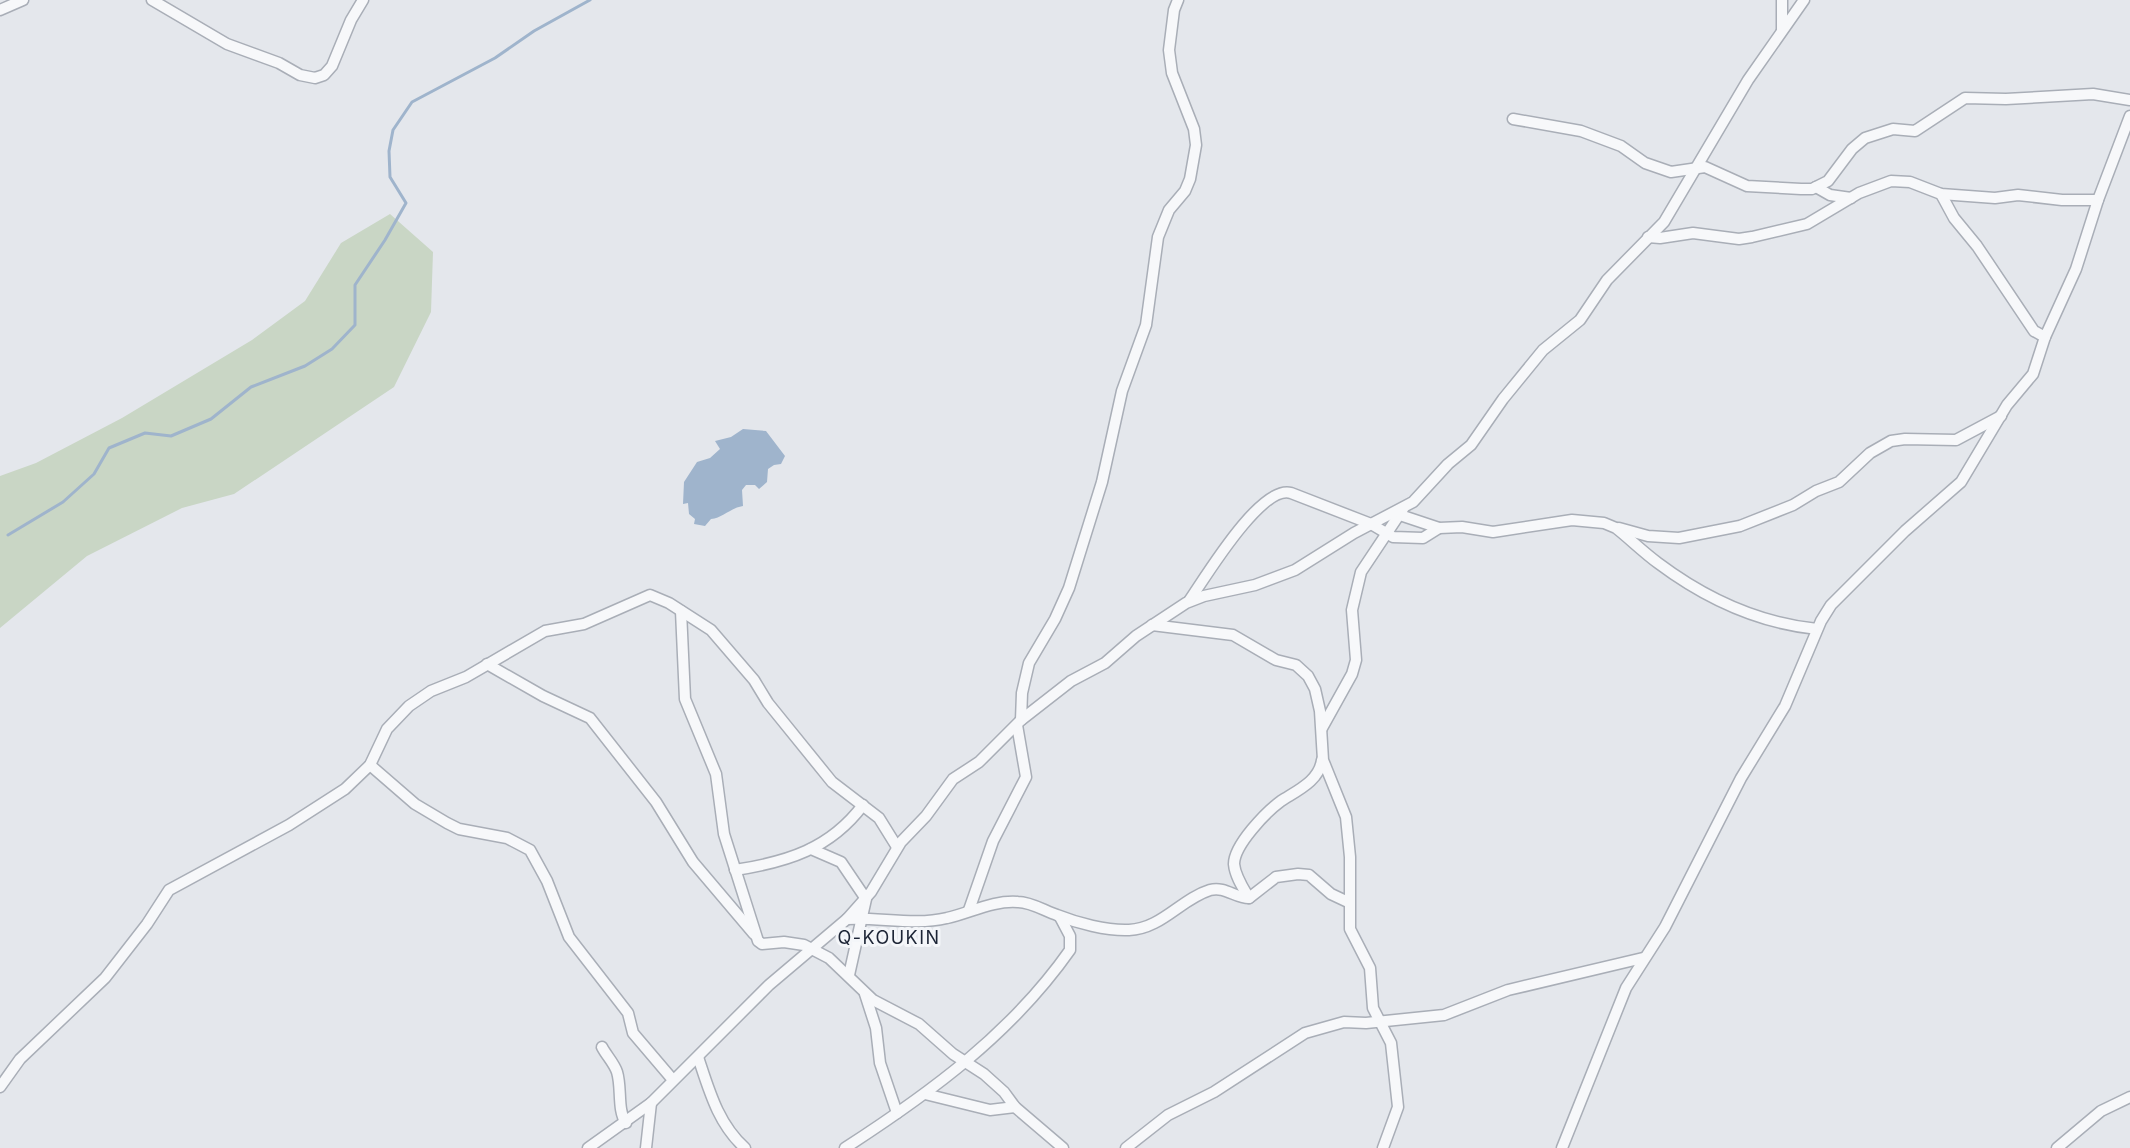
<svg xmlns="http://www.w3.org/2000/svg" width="2130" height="1148" font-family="Inter,sans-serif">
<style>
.green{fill:#c9d6c5}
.water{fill:#9fb4cc}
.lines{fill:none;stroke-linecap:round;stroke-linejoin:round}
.stream{stroke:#9fb4cc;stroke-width:3}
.street-casing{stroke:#a9aeb7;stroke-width:13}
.street{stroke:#f7f8fa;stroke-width:10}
.labels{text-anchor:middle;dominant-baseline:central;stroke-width:6;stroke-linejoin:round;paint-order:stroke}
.quarter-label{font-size:18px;letter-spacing:1.5px;fill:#1d2536;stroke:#f4f6f9}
</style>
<rect width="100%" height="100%" fill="#e4e7ec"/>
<!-- green -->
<polygon class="green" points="390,214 433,252 431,312 394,387 234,494 182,508 87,556 0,628 0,476 36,463 122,418 252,340 305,301 341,243"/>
<!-- water -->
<path class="water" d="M743,429l23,2 19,25 -4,8 -7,1 -6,4 -1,13 -8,7 -4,-4h-9l-4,5 1,16c-13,2 -20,12 -32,13l-6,7 -11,-2 1,-5 -6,-5 -1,-11 -5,1 1,-22 13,-20 13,-4 10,-9 -5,-8 16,-4z"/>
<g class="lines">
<!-- stream -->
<polyline class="stream" points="8,535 63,502 94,474 109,448 145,433 171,436 211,419 251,387 305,366 332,349 355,325 355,285 385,240 406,203 390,177 389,151 393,130 412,102 495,58 534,31 590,0"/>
<defs>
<g id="street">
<polyline points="152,0 227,44 279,63 300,75 315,78 324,75 332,66 351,20 363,0"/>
<polyline points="0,10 23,0"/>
<polyline points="1782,30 1782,0"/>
<polyline points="1513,119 1581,131 1621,146 1645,163 1671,172 1705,167 1747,186 1801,189 1812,189 1828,181 1852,149 1865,138 1893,129 1915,131 1965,98 2006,99 2093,94 2130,100"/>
<polyline points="1816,187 1830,195 1851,198"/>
<polyline points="1941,194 1954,218 1977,246 2034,331 2045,337"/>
<polyline points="1648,237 1660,238 1693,233 1739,239 1752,237 1807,224 1859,193 1891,181 1910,182 1941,194 1995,198 2018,195 2062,200 2098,200"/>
<path d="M1400,515l39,13 23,-1 31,5 79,-12 32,3 12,5c14,11 27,24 42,35 48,36 100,60 159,66"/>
<polyline points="1619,528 1648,536 1679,538 1740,526 1793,505 1816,491 1839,482 1870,453 1891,441 1905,439 1956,440 2001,416"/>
<path d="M1189,601c16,-23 72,-117 102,-108l80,31 22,13 30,1 16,-10"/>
<polyline points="681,611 685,699 716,774 724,834 758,941 762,944 784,942 804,945 829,958 873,1000 919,1024 953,1054 984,1074 1004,1092 1015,1107 1063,1148"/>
<polyline points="1152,625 1233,635 1276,660 1296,665 1308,676 1315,689 1320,711 1323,760 1346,817 1350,857 1350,929 1370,968 1373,1008 1391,1043 1398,1107 1383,1148"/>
<polyline points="487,664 543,696 590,718 656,802 693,862 754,934"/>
<polyline points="1021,720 1022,693 1029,663 1055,619 1069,588 1102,482 1122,391 1146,325 1158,237 1169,210 1185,191 1190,179 1196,145 1194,129 1172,73 1169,50 1174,10 1178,0"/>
<polyline points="1322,728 1352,674 1356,660 1352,610 1361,572 1403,509"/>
<polyline points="370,765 415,804 447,823 459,829 507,838 530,850 547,881 569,937 628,1013 633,1033 673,1080"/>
<polyline points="811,849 841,862 866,899 849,975"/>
<path d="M735,870c52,-8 95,-21 128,-65"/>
<path d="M1249,898c-6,-10 -14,-22 -15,-34 0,-19 32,-52 47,-63 17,-11 38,-20 41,-41"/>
<polyline points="969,910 993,841 1026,777 1017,725"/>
<path d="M847,919c33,-2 67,7 100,-1 23,-5 46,-18 71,-16 13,0 27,9 39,13 20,8 50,16 72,15 32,-1 52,-31 81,-40 15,-4 25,8 39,8l27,-21 22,-3 11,1 22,19 17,8"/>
<polyline points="865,994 876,1028 880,1063 897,1113"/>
<path d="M602,1047c4,8 12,16 15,25 5,16 0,38 9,51"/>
<path d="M698,1057c11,33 20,67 47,91"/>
<polyline points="0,1087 20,1059 105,978 147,924 169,890 289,825 345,789 370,765 387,729 409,706 431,691 466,677 545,631 584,624 650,595 669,603 711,630 754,680 768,703 832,782 879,818 897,847"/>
<polyline points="925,1094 990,1110 1015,1107"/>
<polyline points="588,1148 651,1103 769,985 847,919 871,892 901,842 926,816 953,779 979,762 1021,720 1071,681 1105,663 1136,636 1186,603 1204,596 1255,585 1295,570 1354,533 1413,502 1448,464 1471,445 1503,399 1543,350 1580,320 1607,280 1664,222 1748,80 1804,0"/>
<polyline points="646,1148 651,1103"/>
<path d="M845,1148c85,-55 166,-114 225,-198v-14l-10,-19"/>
<polyline points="1126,1148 1168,1115 1214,1092 1305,1033 1344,1022 1366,1023 1444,1015 1508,990 1643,958"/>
<polyline points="1562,1148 1626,988 1665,927 1741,778 1785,706 1821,621 1831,605 1905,531 1961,482 2007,405 2033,374 2045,337 2076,269 2098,200 2130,116"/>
<polyline points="2057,1148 2101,1111 2130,1097"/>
</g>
</defs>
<!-- street casing -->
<use href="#street" class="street-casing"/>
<!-- street -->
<use href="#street" class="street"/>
</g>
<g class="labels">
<!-- quarter labels -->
<g class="quarter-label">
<text x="889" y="937">Q-KOUKIN</text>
</g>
</g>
</svg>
